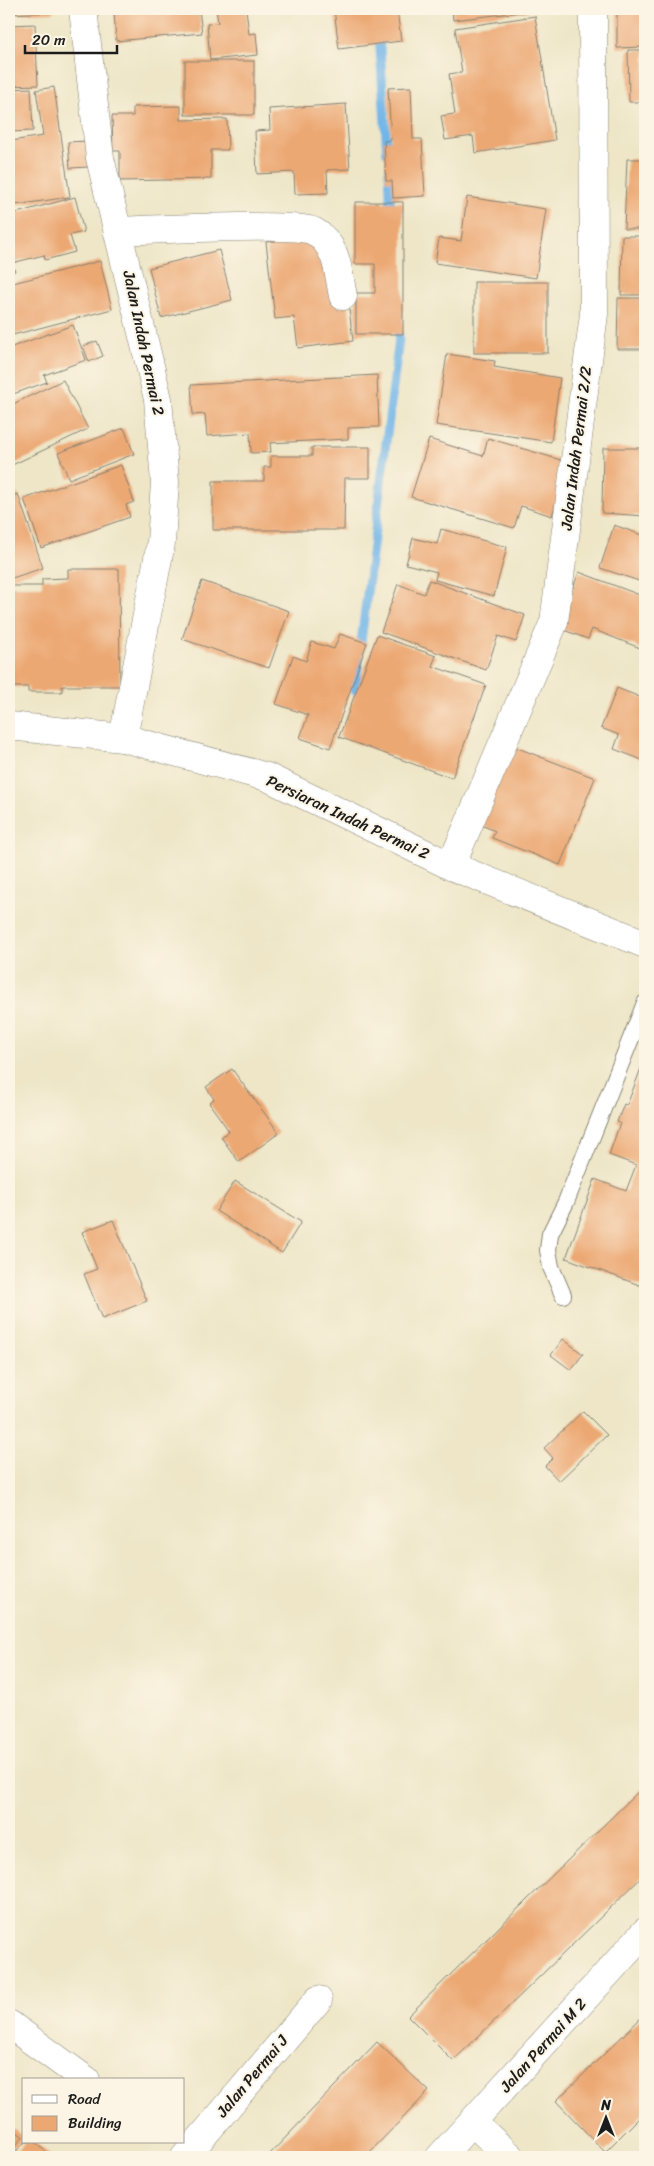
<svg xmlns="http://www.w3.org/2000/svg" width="654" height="2166" font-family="Sriracha,sans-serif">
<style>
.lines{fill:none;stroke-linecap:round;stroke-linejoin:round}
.stream{stroke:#72b6e8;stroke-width:9}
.building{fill:#eca873}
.lane-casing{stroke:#858172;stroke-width:18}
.street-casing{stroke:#858172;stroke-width:29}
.lane{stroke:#fff;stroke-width:16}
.street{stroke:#fff;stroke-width:28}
.labels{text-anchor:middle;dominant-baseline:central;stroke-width:4;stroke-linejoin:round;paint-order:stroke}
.street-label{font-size:16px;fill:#1c1c1c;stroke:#fcf5e5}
</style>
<rect width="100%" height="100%" fill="#fcf5e5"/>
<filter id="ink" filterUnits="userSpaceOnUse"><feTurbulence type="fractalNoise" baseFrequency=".02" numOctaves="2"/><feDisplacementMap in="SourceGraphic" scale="10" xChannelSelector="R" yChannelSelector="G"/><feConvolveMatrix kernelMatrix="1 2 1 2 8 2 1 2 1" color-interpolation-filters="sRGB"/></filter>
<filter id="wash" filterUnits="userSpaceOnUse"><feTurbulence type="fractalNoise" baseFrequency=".0096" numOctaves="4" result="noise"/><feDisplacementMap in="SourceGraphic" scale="20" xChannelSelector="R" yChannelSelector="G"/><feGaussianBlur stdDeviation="1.12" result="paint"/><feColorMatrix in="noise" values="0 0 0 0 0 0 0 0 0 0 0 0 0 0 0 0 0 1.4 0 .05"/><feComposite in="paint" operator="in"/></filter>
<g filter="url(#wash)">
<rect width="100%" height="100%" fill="#eee6c7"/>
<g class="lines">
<!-- stream -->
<g class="stream">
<polyline points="379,33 387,153"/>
<polyline points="389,171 391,212"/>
<polyline points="355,690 399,339 398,323"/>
</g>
</g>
<g id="blocks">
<!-- building -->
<g class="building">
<polygon points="9,9 54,9 54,12 9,14"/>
<polygon points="127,9 199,9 202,33 116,41 114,12 128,11"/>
<polygon points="216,9 246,9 249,34 256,33 258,55 210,60 207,24 218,23"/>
<polygon points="334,9 397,9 401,41 339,49"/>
<polygon points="452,9 538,9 538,10 453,20"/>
<polygon points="617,9 645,9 645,47 617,48"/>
<polygon points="535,16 555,140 475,153 473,136 445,140 441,116 455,114 449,74 462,72 455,28"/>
<polygon points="35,24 38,85 9,86 9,25"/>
<polygon points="628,50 645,50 645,102 629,102"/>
<rect x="185" y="61" width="69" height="54"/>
<polygon points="54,87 70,197 15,205 15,200 9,201 9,148 12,148 11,141 43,136 36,90"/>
<polygon points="411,87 413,139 422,139 425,196 393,198 392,181 386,181 384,141 391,140 388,88"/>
<polygon points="31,88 33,131 9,132 9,89"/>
<polygon points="346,104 350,169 327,170 328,193 295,194 294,172 257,174 255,131 270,130 269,109"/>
<polygon points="181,106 181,120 227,119 228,150 211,150 211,179 120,181 120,151 113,151 112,116 133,116 133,107"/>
<polygon points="87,141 89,167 70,168 68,142"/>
<polygon points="627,159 645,159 645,229 624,229"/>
<polygon points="75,197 84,232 70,235 75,252 45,260 44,255 12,263 15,271 9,273 9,215"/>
<polygon points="467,197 546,209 536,278 435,263 439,238 461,241"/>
<polygon points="355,202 403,202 403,334 356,334 356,293 375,293 375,264 355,264"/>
<polygon points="326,234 348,301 353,341 298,348 294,317 275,319 266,242"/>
<polygon points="622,236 645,236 645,295 621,295"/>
<polygon points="219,250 232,300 161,318 149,268"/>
<polygon points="100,261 112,309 9,336 9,284"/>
<rect x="474" y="282" width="74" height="71"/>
<polygon points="618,298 645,298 645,349 617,349"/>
<polygon points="73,325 86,360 44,375 47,382 13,394 9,391 9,348"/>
<polygon points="97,341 103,356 89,362 83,346"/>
<polygon points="447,354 495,361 494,367 560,378 551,442 436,425"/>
<polygon points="377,375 379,427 348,428 348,439 270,443 271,452 251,453 250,433 207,436 205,414 193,415 191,385"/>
<polygon points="63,380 88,429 10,466 9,406"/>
<polygon points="124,428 134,454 69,479 58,453"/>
<polygon points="488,438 567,462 552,516 521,506 514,528 411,497 429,439 483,456"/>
<polygon points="312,447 370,447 370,478 345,478 344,530 213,530 213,481 264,481 264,467 271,467 271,456 312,456"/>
<polygon points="603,448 645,448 645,516 602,513"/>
<polygon points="121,465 134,502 126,505 130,517 41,548 24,499"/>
<polygon points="18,494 43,568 9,579 9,497"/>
<polygon points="614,525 645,536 645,583 600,568"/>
<polygon points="441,529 507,547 494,596 435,580 437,572 406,564 413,538 437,544"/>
<polygon points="68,569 119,569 120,686 62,686 62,692 28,692 28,687 9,687 9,586 42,586 42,579 68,578"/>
<polygon points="579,572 645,597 645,650 592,629 588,639 558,628"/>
<polygon points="429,580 525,615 516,642 498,636 486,670 381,632 398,584 424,594"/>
<polygon points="202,581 289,611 269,668 182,639"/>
<polygon points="340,634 367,643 330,748 300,738 308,715 276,704 293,656 306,661 312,642 334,649"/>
<polygon points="377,635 436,656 432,666 486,685 452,778 339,737"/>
<polygon points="617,688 645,699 645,761 614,749 619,735 601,728"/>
<polygon points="510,745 595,778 560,865 492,838 495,831 479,824"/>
<polygon points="645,1058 645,1276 642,1286 566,1258 595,1179 626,1191 636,1165 609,1155 620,1123 617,1122 624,1104 627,1105"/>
<polygon points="232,1069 279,1133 239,1162 221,1137 229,1131 209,1103 214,1099 206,1087"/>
<polygon points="235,1181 301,1222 282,1253 216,1211"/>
<polygon points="113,1220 147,1301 102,1319 84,1274 97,1269 82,1232"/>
<polygon points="563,1339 583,1354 571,1370 551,1355"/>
<polygon points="583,1411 607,1435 559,1481 545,1466 553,1458 544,1448"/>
<polygon points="645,1785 645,1874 453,2061 408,2016"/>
<polygon points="645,2014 645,2112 605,2152 556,2101"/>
<polygon points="377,2042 429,2091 403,2118 365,2157 267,2157"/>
<polygon points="9,2125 23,2137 9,2153"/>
<polygon points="25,2142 35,2142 52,2157 11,2157"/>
</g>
</g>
</g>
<g filter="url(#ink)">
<use href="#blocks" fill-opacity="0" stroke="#858172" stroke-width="1"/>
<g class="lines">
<defs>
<polyline id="lane" points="563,1295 551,1267 548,1250 550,1234 566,1202 645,1003"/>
<g id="street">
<polyline points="83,9 100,158 158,399 165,482 161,543 123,738"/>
<path d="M119,231c29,-1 180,-9 196,1 23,14 23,40 28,64"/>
<polyline points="9,726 123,738 267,777 451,866 645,944"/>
<polyline points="451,866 554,622 594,314 593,9"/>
<polyline points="9,2024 86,2080"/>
<polyline points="472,2122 511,2157"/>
<polyline points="185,2157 318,2000"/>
<polyline points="440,2157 645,1932"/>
</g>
</defs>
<!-- lane casing -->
<use href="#lane" class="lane-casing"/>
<!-- street casing -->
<use href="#street" class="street-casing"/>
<!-- lane -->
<use href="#lane" class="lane"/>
<!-- street -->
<use href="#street" class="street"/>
</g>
</g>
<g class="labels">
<!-- street labels -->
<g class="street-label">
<text transform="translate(144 343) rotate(78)">Jalan Indah Permai 2</text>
<text transform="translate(576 448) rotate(-83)">Jalan Indah Permai 2/2</text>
<text transform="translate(348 817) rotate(25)">Persiaran Indah Permai 2</text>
<text transform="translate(543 2045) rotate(-48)">Jalan Permai M 2</text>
<text transform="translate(252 2076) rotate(-50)">Jalan Permai J</text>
</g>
</g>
<!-- margin -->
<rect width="654" height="2166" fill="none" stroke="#fcf5e5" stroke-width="30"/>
<!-- legend -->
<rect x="22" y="2078" width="162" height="65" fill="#fcf5e5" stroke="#a29e95"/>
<rect x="32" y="2095" width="25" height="8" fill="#ffffff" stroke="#a29e95"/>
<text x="68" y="2104" font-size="15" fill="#1c1c1c">Road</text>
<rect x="32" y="2116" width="25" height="15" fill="#eca873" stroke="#a29e95"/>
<text x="68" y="2128" font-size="15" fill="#1c1c1c">Building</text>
<!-- north arrow -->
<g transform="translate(606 2118)" stroke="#fcf5e5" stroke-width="4" paint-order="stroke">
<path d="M0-4L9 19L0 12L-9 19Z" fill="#1c1c1c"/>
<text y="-8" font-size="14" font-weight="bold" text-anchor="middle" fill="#1c1c1c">N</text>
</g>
<!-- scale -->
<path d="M25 45v8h92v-8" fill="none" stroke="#1c1c1c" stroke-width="2.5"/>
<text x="32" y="45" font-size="15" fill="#1c1c1c" stroke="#fcf5e5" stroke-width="4" paint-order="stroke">20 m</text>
</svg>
